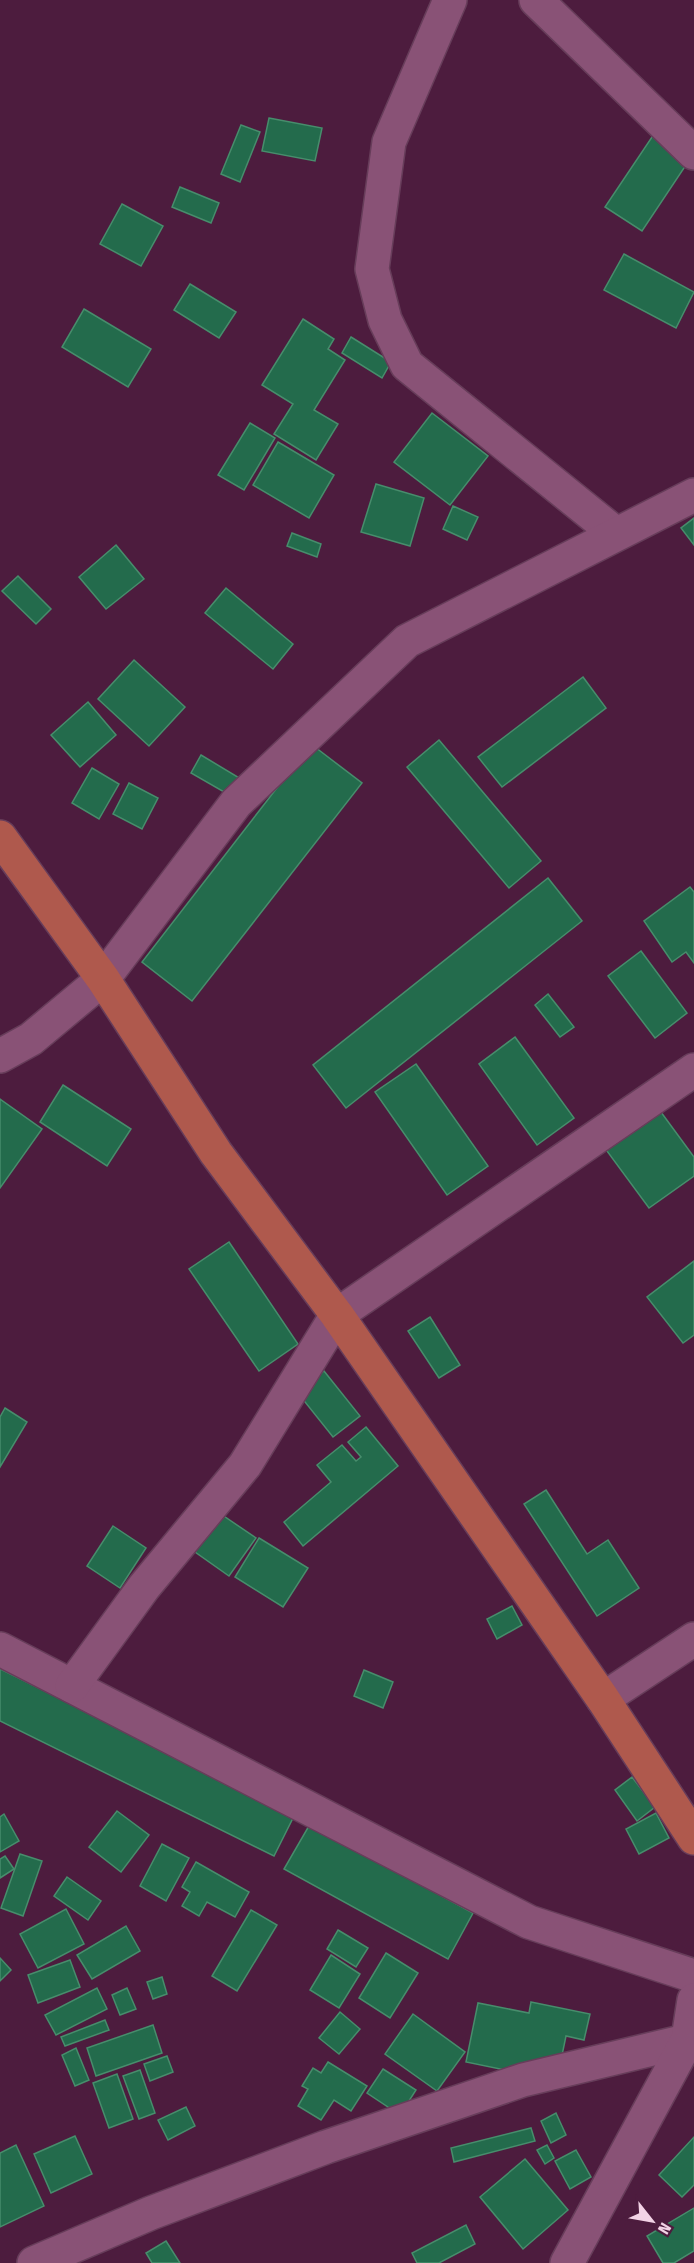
<svg xmlns="http://www.w3.org/2000/svg" width="694" height="2263" font-family="'Fira Sans Condensed',sans-serif">
<style>
.building{fill:#236b4c;stroke:#478d6c;stroke-width:1.5}
.lines{fill:none;stroke-linecap:round;stroke-linejoin:round}
.minor-casing{stroke:#673d5a;stroke-width:36}
.major-casing{stroke:#673d5a;stroke-width:36}
.minor{stroke:#895276;stroke-width:33}
.major{stroke:#af594d;stroke-width:33}
</style>
<rect width="100%" height="100%" fill="#4d1c3e"/>
<!-- building -->
<g class="building">
<polygon points="269,118 322,128 315,161 262,151"/>
<polygon points="241,125 260,132 240,182 221,174"/>
<polygon points="654,134 690,159 642,231 605,207"/>
<polygon points="180,187 219,203 211,223 172,207"/>
<polygon points="122,204 163,226 141,266 100,244"/>
<polygon points="624,254 694,292 676,328 604,290"/>
<polygon points="190,284 236,312 219,338 174,310"/>
<polygon points="84,309 151,349 128,387 62,347"/>
<polygon points="303,319 334,339 328,349 345,360 314,410 338,424 316,460 274,434 293,404 262,385"/>
<polygon points="351,337 391,362 382,378 342,353"/>
<polygon points="432,413 488,456 450,505 394,462"/>
<polygon points="250,423 275,438 244,490 218,475"/>
<polygon points="278,442 334,475 309,518 253,485"/>
<polygon points="376,484 424,498 410,546 361,532"/>
<polygon points="453,506 478,517 467,540 443,529"/>
<polygon points="694,518 694,545 681,528"/>
<polygon points="292,533 321,544 317,557 287,546"/>
<polygon points="116,545 144,579 106,609 79,577"/>
<polygon points="18,576 51,609 36,624 2,591"/>
<polygon points="226,588 293,644 273,669 205,613"/>
<polygon points="134,660 185,707 149,746 98,699"/>
<polygon points="583,677 606,708 502,787 478,757"/>
<polygon points="88,702 116,735 80,767 51,735"/>
<polygon points="439,740 541,861 509,888 407,767"/>
<polygon points="311,744 362,783 192,1001 142,962"/>
<polygon points="201,755 241,779 231,796 191,773"/>
<polygon points="92,768 119,784 99,819 72,803"/>
<polygon points="129,783 158,798 142,829 113,814"/>
<polygon points="548,878 582,921 346,1108 313,1065"/>
<polygon points="690,887 694,892 694,963 686,952 672,962 644,921"/>
<polygon points="641,951 687,1013 655,1038 608,976"/>
<polygon points="548,994 574,1027 560,1037 535,1005"/>
<polygon points="515,1037 574,1118 537,1145 479,1064"/>
<polygon points="416,1064 488,1166 447,1195 375,1092"/>
<polygon points="63,1085 131,1129 107,1166 40,1122"/>
<polygon points="0,1099 42,1129 0,1188"/>
<polygon points="658,1108 694,1157 694,1176 649,1208 604,1147"/>
<polygon points="229,1242 298,1344 259,1371 189,1269"/>
<polygon points="694,1261 694,1335 683,1343 647,1297"/>
<polygon points="430,1317 460,1365 439,1378 408,1331"/>
<polygon points="324,1371 360,1416 333,1437 297,1392"/>
<polygon points="5,1408 27,1422 0,1467 0,1417"/>
<polygon points="366,1427 398,1466 303,1546 284,1522 331,1482 317,1465 342,1445 356,1461 361,1457 348,1442"/>
<polygon points="546,1490 587,1554 608,1540 639,1588 597,1616 524,1504"/>
<polygon points="215,1510 256,1538 229,1576 188,1547"/>
<polygon points="113,1526 146,1548 120,1588 87,1566"/>
<polygon points="259,1538 308,1568 283,1607 235,1577"/>
<polygon points="512,1606 522,1625 497,1639 487,1619"/>
<polygon points="0,1669 295,1814 274,1856 0,1721"/>
<polygon points="364,1670 393,1682 383,1708 354,1696"/>
<polygon points="632,1777 655,1807 637,1821 615,1790"/>
<polygon points="117,1811 149,1835 121,1872 89,1847"/>
<polygon points="656,1813 669,1838 639,1854 626,1829"/>
<polygon points="4,1814 19,1841 0,1852 0,1817"/>
<polygon points="310,1824 473,1913 448,1959 284,1869"/>
<polygon points="162,1844 189,1858 166,1901 140,1886"/>
<polygon points="20,1854 42,1861 23,1916 1,1908"/>
<polygon points="5,1856 14,1869 0,1878 0,1859"/>
<polygon points="196,1862 249,1892 235,1917 207,1902 199,1916 182,1906 190,1892 182,1887"/>
<polygon points="67,1877 101,1901 88,1920 54,1896"/>
<polygon points="66,1909 84,1944 38,1968 20,1934"/>
<polygon points="251,1910 277,1925 237,1991 212,1976"/>
<polygon points="126,1926 140,1951 92,1979 77,1955"/>
<polygon points="338,1930 368,1948 356,1967 327,1949"/>
<polygon points="386,1953 418,1973 390,2018 359,1998"/>
<polygon points="331,1955 360,1974 339,2008 310,1990"/>
<polygon points="0,1958 11,1970 0,1981"/>
<polygon points="70,1960 80,1987 38,2003 28,1975"/>
<polygon points="162,1977 167,1994 153,1999 147,1982"/>
<polygon points="97,1988 107,2009 56,2035 45,2015"/>
<polygon points="127,1988 136,2009 120,2015 112,1995"/>
<polygon points="531,2002 590,2014 584,2040 566,2036 560,2065 535,2076 466,2062 478,2003 529,2013"/>
<polygon points="340,2012 360,2029 339,2054 319,2038"/>
<polygon points="413,2014 465,2052 437,2091 385,2054"/>
<polygon points="105,2020 109,2030 65,2046 61,2037"/>
<polygon points="153,2025 162,2053 96,2076 87,2048"/>
<polygon points="76,2048 89,2080 75,2086 62,2055"/>
<polygon points="167,2056 173,2072 150,2081 144,2064"/>
<polygon points="328,2062 367,2086 351,2111 334,2100 321,2120 298,2106 308,2089 302,2086 313,2068 321,2073"/>
<polygon points="383,2069 416,2090 400,2115 367,2093"/>
<polygon points="140,2070 155,2113 139,2119 123,2076"/>
<polygon points="117,2074 133,2119 109,2128 93,2083"/>
<polygon points="186,2107 195,2126 168,2140 158,2120"/>
<polygon points="556,2113 566,2135 551,2143 541,2121"/>
<polygon points="531,2128 535,2141 454,2162 451,2148"/>
<polygon points="75,2136 92,2174 51,2193 34,2154"/>
<polygon points="694,2137 694,2185 682,2197 659,2175"/>
<polygon points="16,2145 44,2206 0,2227 0,2153"/>
<polygon points="547,2145 554,2158 545,2164 537,2150"/>
<polygon points="576,2150 591,2177 570,2189 555,2161"/>
<polygon points="525,2159 568,2210 523,2249 480,2197"/>
<polygon points="694,2208 694,2251 674,2263 663,2263 647,2236"/>
<polygon points="466,2225 475,2244 439,2263 417,2263 412,2253"/>
<polygon points="166,2241 180,2263 152,2263 146,2253"/>
</g>
<g class="lines">
<defs>
<g id="minor">
<polyline points="450,0 389,142 372,269 385,320 407,365 615,533"/>
<polyline points="536,0 694,153"/>
<polyline points="0,1056 31,1039 103,979 236,803 407,641 694,495"/>
<polyline points="0,1649 529,1922 694,1976"/>
<polyline points="72,1686 144,1587 245,1465 337,1315 694,1070"/>
<polyline points="603,1699 694,1639"/>
<polyline points="34,2263 151,2213 326,2147 523,2080 694,2039"/>
<polyline points="567,2263 688,2039 694,2000"/>
</g>
<polyline id="major" points="0,837 103,979 216,1153 337,1315 603,1699 694,1838"/>
</defs>
<!-- minor casing -->
<use href="#minor" class="minor-casing"/>
<!-- major casing -->
<use href="#major" class="major-casing"/>
<!-- minor -->
<use href="#minor" class="minor"/>
<!-- major -->
<use href="#major" class="major"/>
</g>
<!-- north arrow -->
<g transform="translate(652 2221) rotate(121)" stroke="#4d1c3e" stroke-width="4.5" paint-order="stroke">
<path d="M0-4.5L10 22L0 15L-10 22Z" fill="#f3d3e6"/>
<text y="-9" font-size="16" font-weight="bold" text-anchor="middle" fill="#f3d3e6">N</text>
</g>
</svg>
